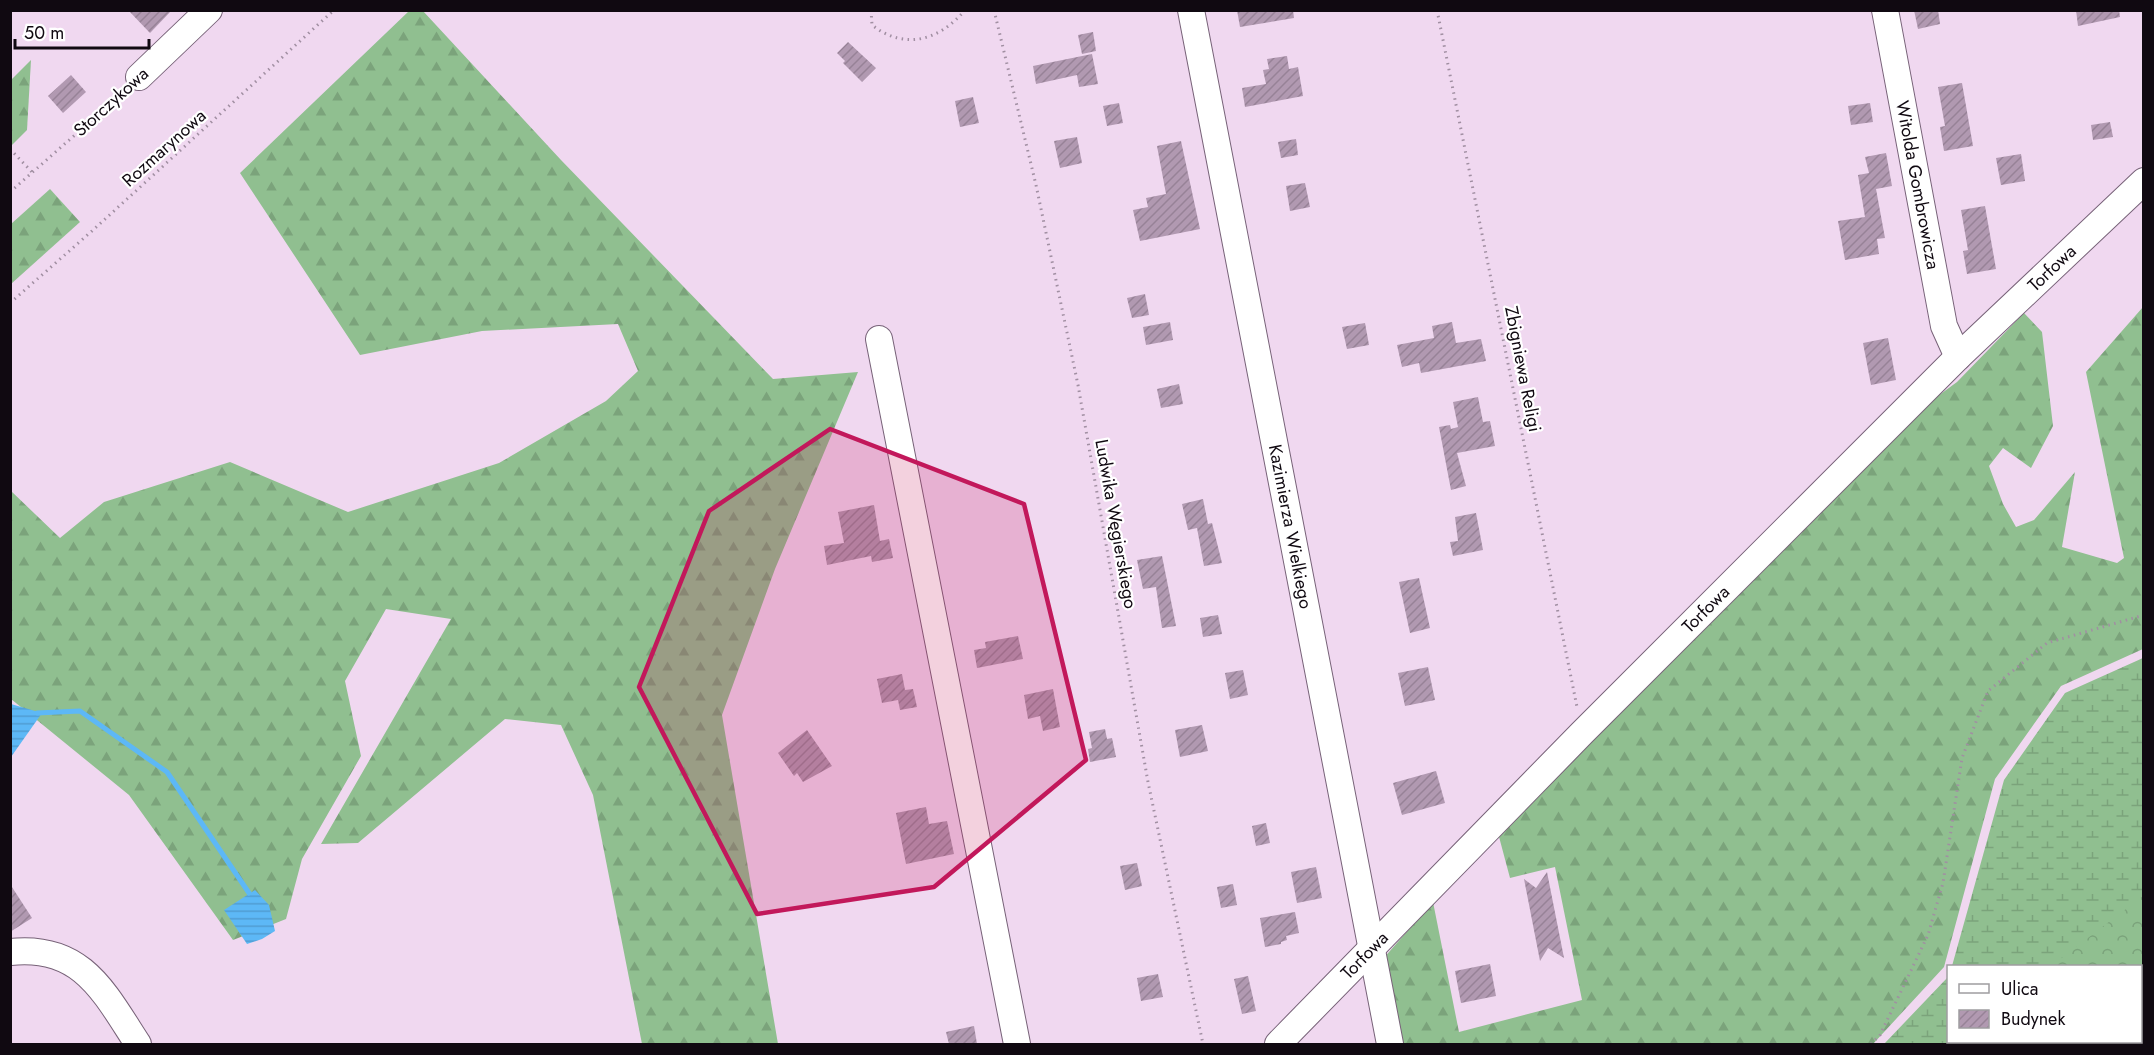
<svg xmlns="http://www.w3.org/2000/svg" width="2154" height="1055" font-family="Jost,sans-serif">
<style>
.forest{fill:url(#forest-firs)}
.wetland{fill:url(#wetland-marsh)}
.park{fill:url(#park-crowns)}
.water{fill:url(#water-rules)}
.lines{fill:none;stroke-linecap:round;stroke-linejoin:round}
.stream{stroke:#5db8f6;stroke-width:5}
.building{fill:url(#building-hatch)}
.minor-casing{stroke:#776278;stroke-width:28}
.path{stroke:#a18fa2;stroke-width:3;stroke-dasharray:1.5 4.5;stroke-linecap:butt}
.minor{stroke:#fff;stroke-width:26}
.marked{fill:#c2185b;fill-opacity:0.2;stroke:#c2185b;stroke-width:4.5;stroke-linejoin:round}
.labels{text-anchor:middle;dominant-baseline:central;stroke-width:4.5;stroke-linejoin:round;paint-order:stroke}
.street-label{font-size:18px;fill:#100911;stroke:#fff}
</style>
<defs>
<pattern id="forest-firs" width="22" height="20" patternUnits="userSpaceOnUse" patternTransform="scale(1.5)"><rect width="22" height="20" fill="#90bf90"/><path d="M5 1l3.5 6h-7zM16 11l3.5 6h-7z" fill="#7ba37b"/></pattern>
<pattern id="wetland-marsh" width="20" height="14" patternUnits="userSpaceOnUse" patternTransform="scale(1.5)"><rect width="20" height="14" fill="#90bf90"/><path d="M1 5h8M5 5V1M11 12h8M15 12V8" fill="none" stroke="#7ba37b"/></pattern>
<pattern id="park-crowns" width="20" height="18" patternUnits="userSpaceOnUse" patternTransform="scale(1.5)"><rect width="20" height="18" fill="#90bf90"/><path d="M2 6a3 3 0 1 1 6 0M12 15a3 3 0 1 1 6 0" fill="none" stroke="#7ba37b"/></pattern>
<pattern id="water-rules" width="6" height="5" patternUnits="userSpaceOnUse" patternTransform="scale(1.5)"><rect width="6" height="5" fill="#5db8f6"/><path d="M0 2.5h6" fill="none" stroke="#509dd2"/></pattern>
<pattern id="building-hatch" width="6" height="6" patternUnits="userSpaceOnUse" patternTransform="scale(1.5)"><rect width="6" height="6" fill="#b199b1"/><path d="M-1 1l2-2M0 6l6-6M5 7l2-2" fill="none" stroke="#978297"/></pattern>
</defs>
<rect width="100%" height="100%" fill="#f0d8f0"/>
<!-- forest -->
<g class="forest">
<polygon points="409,11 423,11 561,160 773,379 858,372 775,569 722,715 778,1044 642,1044 593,795 561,725 505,719 358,843 321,844 451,619 386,609 345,681 361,756 302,859 286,919 233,940 129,795 11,699 10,490 60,538 104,502 230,462 348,512 499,463 606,401 638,371 618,324 482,331 360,355 240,173"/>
<polygon points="31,60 27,130 11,146 11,80"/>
<polygon points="50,189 80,222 11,284 11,224"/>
<polygon points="2143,307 2143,649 2061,686 1995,779 1944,967 1873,1044 1397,1044 1382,960 1433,902 1459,1032 1582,1000 1555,867 1510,878 1498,833 1931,401 1957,382 2024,313 2042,332 2053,426 2031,468 2003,448 1989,466 2003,504 2016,527 2034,520 2075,472 2062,547 2117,563 2124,558 2086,372"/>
</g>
<!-- wetland -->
<polygon class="wetland" points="2143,658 2143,1044 1884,1044 1948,977 1948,1042 2140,1042 2140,966 1952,966 2004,780 2065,693"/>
<!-- park -->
<polygon class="park" points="2143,896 2143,1044 1947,1044 1951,1042 2140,1042 2140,966 2051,966"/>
<!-- water -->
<g class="water">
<polygon points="11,704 42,713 11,757 10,704"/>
<polygon points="255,890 269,905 275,931 262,939 247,944 224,910"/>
</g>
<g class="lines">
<!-- stream -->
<polyline class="stream" points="37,713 80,711 167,772 249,893"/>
</g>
<!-- building -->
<g class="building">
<polygon points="128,10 172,10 150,33"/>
<polygon points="1237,10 1293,10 1294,18 1240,27"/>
<polygon points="1914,10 1938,10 1940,24 1918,29"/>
<polygon points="2076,10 2119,10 2120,17 2078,26"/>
<polygon points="1093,32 1096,51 1082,54 1078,35"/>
<polygon points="848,42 876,68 862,82 843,63 845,61 837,53"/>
<polygon points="1092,54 1098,84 1079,87 1077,75 1036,84 1033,66"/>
<polygon points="1287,56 1289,69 1298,67 1303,96 1245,107 1242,88 1266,84 1263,70 1269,69 1267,59"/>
<polygon points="71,75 86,92 63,113 48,96"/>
<polygon points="1962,83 1973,146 1944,151 1940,127 1945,126 1938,87"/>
<polygon points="973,97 979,123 960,127 955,101"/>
<polygon points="1119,103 1123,123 1107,126 1103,106"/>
<polygon points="1870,103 1873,122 1851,125 1848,106"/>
<polygon points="2110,122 2113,137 2093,140 2091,125"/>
<polygon points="1077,137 1082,163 1060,168 1054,141"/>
<polygon points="1296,139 1298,155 1281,158 1278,142"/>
<polygon points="1181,141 1200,229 1140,241 1133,210 1148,207 1146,198 1166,194 1157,146"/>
<polygon points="1886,153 1892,186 1876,189 1885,238 1877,239 1879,254 1845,260 1838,221 1865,217 1858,175 1869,173 1865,157"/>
<polygon points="2021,154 2025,181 2001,185 1996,158"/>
<polygon points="1305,183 1310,207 1290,211 1286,186"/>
<polygon points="1985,206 1996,269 1967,274 1963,251 1968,250 1961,210"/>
<polygon points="1145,294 1149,315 1132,318 1127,298"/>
<polygon points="1170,322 1173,340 1146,345 1143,327"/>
<polygon points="1452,322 1456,343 1481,339 1486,361 1421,373 1419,363 1402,367 1397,345 1434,338 1432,326"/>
<polygon points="1365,323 1369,345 1347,349 1342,327"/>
<polygon points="1888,338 1896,380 1871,385 1863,343"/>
<polygon points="1179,384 1183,404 1161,408 1157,389"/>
<polygon points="1478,397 1483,422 1490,421 1495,446 1457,453 1466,486 1451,490 1439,427 1450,425 1451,429 1458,427 1453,402"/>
<polygon points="1203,499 1208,524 1212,523 1222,563 1204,566 1197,528 1188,530 1182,504"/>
<polygon points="874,505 880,541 889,539 893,558 872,562 871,556 827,565 824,546 844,543 838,512"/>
<polygon points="1476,513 1483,550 1453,556 1450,542 1458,541 1455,517"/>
<polygon points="1162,556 1176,626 1162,628 1156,587 1143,589 1137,560"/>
<polygon points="1419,578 1430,628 1410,633 1399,582"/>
<polygon points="1218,615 1222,634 1203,637 1200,618"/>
<polygon points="1018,636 1023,659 977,668 974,650 986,648 985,642"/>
<polygon points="1428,667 1435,700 1405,706 1398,673"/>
<polygon points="1243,670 1248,695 1230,699 1225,673"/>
<polygon points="902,674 905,690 913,689 917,707 900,710 898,700 882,703 877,679"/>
<polygon points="1053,689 1060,727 1043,731 1040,716 1028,719 1024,695"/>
<polygon points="1202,725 1208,751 1180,757 1175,730"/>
<polygon points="1105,729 1107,739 1112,738 1116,757 1090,762 1088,749 1092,748 1089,732"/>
<polygon points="807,730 832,766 803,782 797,773 794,776 778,753"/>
<polygon points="1436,771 1445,803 1402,815 1393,783"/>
<polygon points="926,807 929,824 947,821 954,854 906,864 896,813"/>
<polygon points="1266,823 1270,843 1256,846 1252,826"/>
<polygon points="1137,863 1142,886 1125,890 1120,866"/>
<polygon points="1316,867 1322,898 1297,903 1291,872"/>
<polygon points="1547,872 1564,958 1548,948 1540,961 1524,879 1536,888"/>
<polygon points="10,884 32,918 10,932"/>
<polygon points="1233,884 1237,905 1221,908 1217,887"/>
<polygon points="1295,912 1299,933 1286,936 1287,940 1281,942 1281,944 1265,947 1260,918"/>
<polygon points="1490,964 1496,996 1461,1003 1455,971"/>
<polygon points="1158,974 1163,997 1141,1001 1137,978"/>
<polygon points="1248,976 1256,1011 1242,1014 1234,979"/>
<polygon points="974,1026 977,1044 949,1044 946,1032"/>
</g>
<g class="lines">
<defs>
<g id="minor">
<path id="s1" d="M1191,10l199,1034"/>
<path id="s2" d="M1885,10l59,316 14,31"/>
<polyline points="139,77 209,10"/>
<polyline points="879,339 1017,1044"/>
<path d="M10,952c72,-8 94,40 128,92"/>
<path id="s3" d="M1278,1044l304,-311 376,-376 186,-176"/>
</g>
</defs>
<!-- minor casing -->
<use href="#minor" class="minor-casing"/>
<!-- path -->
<g class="path">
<path d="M871,10l1,15c33,26 68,15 93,-15"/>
<polyline points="994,10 1036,185 1078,385 1148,782 1203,1044"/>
<polyline points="1437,10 1577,707"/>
<polyline points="10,149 32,172"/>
<polyline points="10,192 125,91"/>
<polyline points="10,303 92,231 334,10"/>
<polyline points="1871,1044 1880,1035 1928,935 1943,883 1962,758 1988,691 2047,643 2144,615"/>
</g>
<!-- minor -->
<use href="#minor" class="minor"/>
</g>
<!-- marked area -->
<path class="marked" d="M830,429l194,75 62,256 -152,127 -177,27 -118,-227 70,-176z"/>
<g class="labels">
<!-- street labels -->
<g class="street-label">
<text transform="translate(111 102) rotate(-42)">Storczykowa</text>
<text transform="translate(164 148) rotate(-42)">Rozmarynowa</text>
<text stroke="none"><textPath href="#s2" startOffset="178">Witolda Gombrowicza</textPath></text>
<text stroke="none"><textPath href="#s3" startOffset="1096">Torfowa</textPath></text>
<text transform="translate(1523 369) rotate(79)">Zbigniewa Religi</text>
<text transform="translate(1116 524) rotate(80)">Ludwika Węgierskiego</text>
<text stroke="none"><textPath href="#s1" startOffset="526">Kazimierza Wielkiego</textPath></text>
<text stroke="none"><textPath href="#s3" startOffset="610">Torfowa</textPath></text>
<text stroke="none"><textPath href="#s3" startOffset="124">Torfowa</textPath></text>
</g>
</g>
<!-- border -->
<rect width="2154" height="1055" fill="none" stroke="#100911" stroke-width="24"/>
<!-- legend -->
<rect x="1947" y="965" width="195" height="78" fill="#ffffff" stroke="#9f9da0" stroke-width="1.5"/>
<rect x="1959" y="984" width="30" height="9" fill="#ffffff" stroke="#9f9da0" stroke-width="1.5"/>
<text x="2001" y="995" font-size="18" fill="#100911">Ulica</text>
<rect x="1959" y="1010" width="30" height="18" fill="url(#building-hatch)" stroke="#9f9da0" stroke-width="1.5"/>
<text x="2001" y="1025" font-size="18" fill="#100911">Budynek</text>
<!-- scale -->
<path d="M15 39v9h134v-9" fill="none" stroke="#100911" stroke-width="3"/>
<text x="24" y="39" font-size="18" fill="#100911" stroke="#ffffff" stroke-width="4.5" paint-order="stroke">50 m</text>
</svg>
